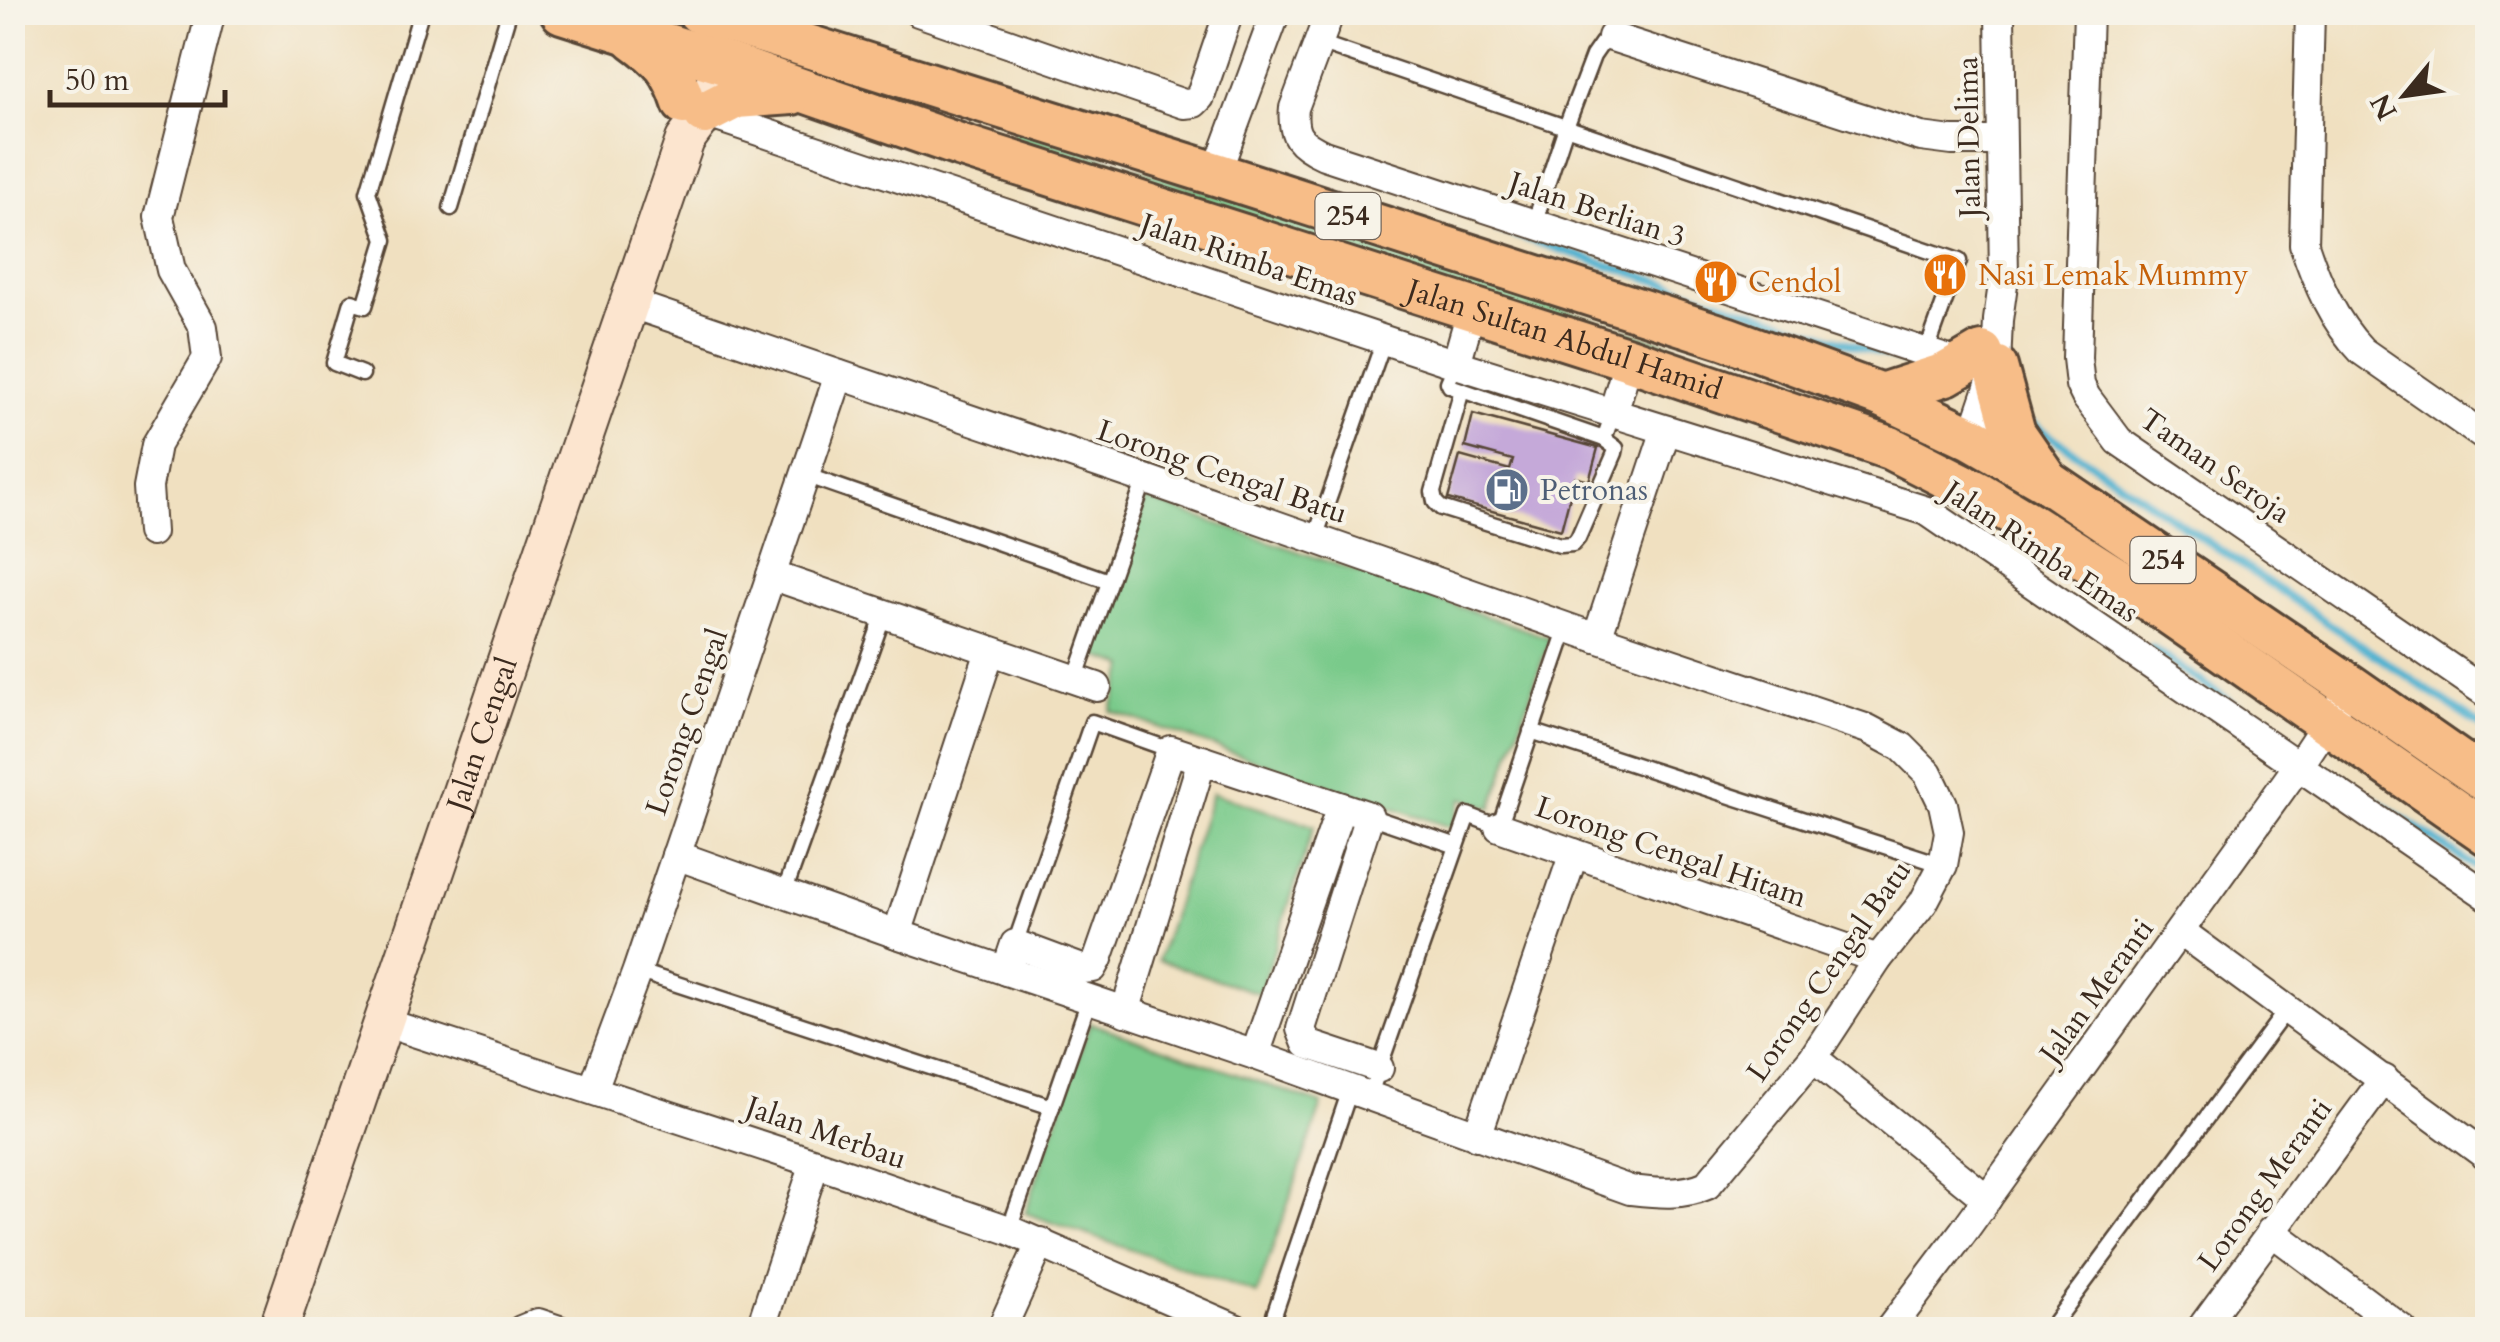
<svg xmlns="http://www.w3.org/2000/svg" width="2500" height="1342" font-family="Cardo,serif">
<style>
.green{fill:#7aca8b;stroke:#5a7a54;stroke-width:2.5}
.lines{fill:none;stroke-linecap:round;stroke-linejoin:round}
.stream{stroke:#51b2d0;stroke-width:8}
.building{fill:#c5a9d9}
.lane-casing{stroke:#564536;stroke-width:19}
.street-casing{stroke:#564536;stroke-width:32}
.secondary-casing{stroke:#564536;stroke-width:42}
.primary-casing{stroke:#564536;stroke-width:48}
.lane{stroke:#fff;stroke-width:14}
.street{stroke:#fff;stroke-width:28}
.secondary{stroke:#fce5cf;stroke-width:38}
.primary{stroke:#f7bd88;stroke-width:42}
.labels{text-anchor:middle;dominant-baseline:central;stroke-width:8;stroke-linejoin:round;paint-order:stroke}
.shield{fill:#f7f3e8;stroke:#73665b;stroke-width:2.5}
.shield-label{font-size:28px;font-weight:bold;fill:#3b2a1e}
.street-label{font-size:30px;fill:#3b2a1e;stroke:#f7f3e8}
.food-label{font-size:30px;fill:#c56008;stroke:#f7f3e8;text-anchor:start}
.service-label{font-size:30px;fill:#4e5e75;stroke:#f7f3e8;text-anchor:start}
</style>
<rect width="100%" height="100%" fill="#f7f3e8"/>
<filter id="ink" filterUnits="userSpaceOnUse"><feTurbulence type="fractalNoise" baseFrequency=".01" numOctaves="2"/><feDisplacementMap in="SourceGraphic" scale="20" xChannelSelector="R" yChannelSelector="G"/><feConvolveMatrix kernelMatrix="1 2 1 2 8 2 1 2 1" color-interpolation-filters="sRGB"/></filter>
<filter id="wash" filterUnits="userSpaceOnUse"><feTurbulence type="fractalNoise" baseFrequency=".0048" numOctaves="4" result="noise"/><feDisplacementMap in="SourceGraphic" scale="40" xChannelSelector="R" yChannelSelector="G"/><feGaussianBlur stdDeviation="2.25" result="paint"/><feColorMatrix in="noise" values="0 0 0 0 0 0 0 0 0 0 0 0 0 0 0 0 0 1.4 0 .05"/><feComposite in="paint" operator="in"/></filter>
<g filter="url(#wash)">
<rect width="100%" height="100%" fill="#f0e0c0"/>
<!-- green -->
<g class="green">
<polygon points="1015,128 1907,423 1903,437 1011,142"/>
<polygon points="1146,499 1550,638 1492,808 1462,798 1452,828 1111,711 1126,666 1093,655"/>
<polygon points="1212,793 1314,826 1260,994 1158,960"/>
<polygon points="1090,1023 1322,1104 1257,1294 1025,1213"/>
</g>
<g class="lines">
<!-- stream -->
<g class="stream">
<polyline points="1497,229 1916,365"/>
<polyline points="2033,424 2488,731"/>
<polyline points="2151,648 2290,742"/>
<polyline points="2341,777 2488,876"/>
</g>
</g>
<g id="blocks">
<!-- building -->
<polygon class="building" points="1473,414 1598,448 1589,481 1575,477 1561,530 1448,499 1460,456 1510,470 1513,460 1465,447"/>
</g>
</g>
<g filter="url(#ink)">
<use href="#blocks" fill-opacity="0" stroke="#564536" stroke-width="2.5"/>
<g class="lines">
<defs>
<g id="lane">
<polyline points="1319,43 1959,261 1926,353"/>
<polyline points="451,208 509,12"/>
<polyline points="1534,224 1566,127 1593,56 1602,43 1612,37"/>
<polyline points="1456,364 1448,382 1450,386 1604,439 1613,413"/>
<polyline points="362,374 334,363 352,302 365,306 385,240 368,192 421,12"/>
<polyline points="1462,390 1433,492 1435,502 1441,508 1560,545 1573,544 1578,538 1615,453 1616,448 1604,439"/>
<polyline points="805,475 1109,581"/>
<polyline points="1315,538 1384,340"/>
<polyline points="1075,680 1145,479"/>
<polyline points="1531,731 1943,865"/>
<polyline points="1369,816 1457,846"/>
<polyline points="784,893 884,614"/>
<polyline points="1015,944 1092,722 1171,750"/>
<polyline points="637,971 1052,1107"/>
<polyline points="1369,1097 1468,815 1499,827 1567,627"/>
<polyline points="1009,1230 1089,1000"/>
<polyline points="1107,1330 1107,1329"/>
<polyline points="1269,1330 1350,1090"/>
<polyline points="2049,1330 2287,1009"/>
</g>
<g id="street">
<polyline points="918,12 1184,104 1194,103 1200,97 1229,12"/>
<path d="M1330,12l-36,96c-3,28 6,36 30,47l640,210"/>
<polyline points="2088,12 2077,358 2080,385 2086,397 2119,441 2488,694"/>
<path d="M2310,12l-6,232c13,39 29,77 58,107l126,88"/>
<polyline points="1612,37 1921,137 1952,141 2001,141"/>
<polyline points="705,113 1456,364 1927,511 2488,896"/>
<polyline points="1216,174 1276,12"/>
<path d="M629,303l516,176 452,159 271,91 34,18 26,26 15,31 6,28 -6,33 -20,38 -45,56 -65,99 -106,127c-25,11 -50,8 -77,5l-375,-135 -358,-121 -221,-79"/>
<polyline points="1456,364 1472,308"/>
<polyline points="1613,413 1629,359"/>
<polyline points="1972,438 1996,367 1998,320 2004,277 2000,12"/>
<polyline points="151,532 148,487 156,445 207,358 203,327 171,270 159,217 211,12"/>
<polyline points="771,575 1097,687"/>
<polyline points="1597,638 1666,430"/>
<polyline points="1499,827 1878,959"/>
<polyline points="2180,931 2488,1157"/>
<polyline points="897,934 990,651"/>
<polyline points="1006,971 1015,944 1082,969 1093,968 1098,959 1171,750 1369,816 1301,1029 1307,1044 1379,1068"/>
<polyline points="1125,1012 1202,760"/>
<polyline points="383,1022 815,1163 1009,1230 1239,1330"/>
<polyline points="1255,1055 1341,807"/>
<polyline points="1813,1058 1987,1199"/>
<polyline points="593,1089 637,971 839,375"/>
<polyline points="1477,1136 1574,853"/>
<polyline points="2271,1231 2403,1330"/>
<polyline points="521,1330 538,1323 559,1330"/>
<polyline points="760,1330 815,1163"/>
<polyline points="1001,1330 1041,1242"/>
<polyline points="1889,1330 1963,1232 2298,766 2335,710"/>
<polyline points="2200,1330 2384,1079"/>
</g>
<g id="secondary">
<path id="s1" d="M278,1330l407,-1190 20,-27 10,-30"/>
</g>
<g id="primary">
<path id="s2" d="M562,12l159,50 241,84 667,213 261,89 90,46 47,28 137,87 324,225"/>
<polyline points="699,12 1216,174 1726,338 1881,395 1972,438 2047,481 2350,686 2488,782"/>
<path d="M634,38c29,21 39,32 50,65"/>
<polyline points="705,113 736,97 792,93"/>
<polyline points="1996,367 2014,433 2043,475"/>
<polyline points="1881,395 1946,374 1982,353"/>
</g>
</defs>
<!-- lane casing -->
<use href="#lane" class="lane-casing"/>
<!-- street casing -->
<use href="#street" class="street-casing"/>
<!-- secondary casing -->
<use href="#secondary" class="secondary-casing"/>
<!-- primary casing -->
<use href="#primary" class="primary-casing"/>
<!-- lane -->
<use href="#lane" class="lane"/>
<!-- street -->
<use href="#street" class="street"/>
<!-- secondary -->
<use href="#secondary" class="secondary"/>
<!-- primary -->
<use href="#primary" class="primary"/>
</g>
</g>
<!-- icons -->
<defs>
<symbol id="restaurant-disc" viewBox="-11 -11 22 22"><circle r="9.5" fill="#e8710a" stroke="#f7f3e8"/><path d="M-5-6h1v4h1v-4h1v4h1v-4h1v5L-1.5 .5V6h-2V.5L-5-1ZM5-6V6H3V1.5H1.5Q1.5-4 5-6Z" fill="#fff"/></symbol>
<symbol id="fuel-disc" viewBox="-11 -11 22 22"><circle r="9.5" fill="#5c6f8a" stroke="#f7f3e8"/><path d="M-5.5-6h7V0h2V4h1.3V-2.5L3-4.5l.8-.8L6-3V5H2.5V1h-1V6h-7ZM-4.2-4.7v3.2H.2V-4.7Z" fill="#fff"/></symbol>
</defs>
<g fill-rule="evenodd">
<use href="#restaurant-disc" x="1920" y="250" width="50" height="50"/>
<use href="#restaurant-disc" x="1691" y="257" width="50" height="50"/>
<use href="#fuel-disc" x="1482" y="465" width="50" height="50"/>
</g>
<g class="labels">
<!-- shield labels -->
<g class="shield">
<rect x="1315.5" y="193" width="65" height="46" rx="8"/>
<rect x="2130.5" y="537" width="65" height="46" rx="8"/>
</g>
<g class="shield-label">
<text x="1348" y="216">254</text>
<text x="2163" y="560">254</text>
</g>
<!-- street labels -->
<g class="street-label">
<text transform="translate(1969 137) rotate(-91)">Jalan Delima</text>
<text transform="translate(1597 210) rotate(18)">Jalan Berlian 3</text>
<text transform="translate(1249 260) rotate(19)">Jalan Rimba Emas</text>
<text stroke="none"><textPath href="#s2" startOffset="1055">Jalan Sultan Abdul Hamid</textPath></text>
<text transform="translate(2215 466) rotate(35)">Taman Seroja</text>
<text transform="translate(1222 472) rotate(19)">Lorong Cengal Batu</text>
<text transform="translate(2041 552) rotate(34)">Jalan Rimba Emas</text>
<text transform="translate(687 722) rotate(-71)">Lorong Cengal</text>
<text stroke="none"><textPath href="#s1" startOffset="630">Jalan Cengal</textPath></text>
<text transform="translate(1671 852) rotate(19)">Lorong Cengal Hitam</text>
<text transform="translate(1829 971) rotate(-55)">Lorong Cengal Batu</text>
<text transform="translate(2097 991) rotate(-54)">Jalan Meranti</text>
<text transform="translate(826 1133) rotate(19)">Jalan Merbau</text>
<text transform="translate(2265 1185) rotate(-54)">Lorong Meranti</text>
</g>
<!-- food labels -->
<g class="food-label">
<text x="1978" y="275">Nasi Lemak Mummy</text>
<text x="1748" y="282">Cendol</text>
</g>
<!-- service labels -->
<g class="service-label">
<text x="1540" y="490">Petronas</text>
</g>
</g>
<!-- margin -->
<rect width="2500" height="1342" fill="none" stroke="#f7f3e8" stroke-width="50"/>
<!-- north arrow -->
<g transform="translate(2405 95) rotate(241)" stroke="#f7f3e8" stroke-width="8" paint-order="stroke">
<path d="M0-8L18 38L0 25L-18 38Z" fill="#3b2a1e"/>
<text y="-15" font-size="28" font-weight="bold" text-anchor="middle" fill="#3b2a1e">N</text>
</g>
<!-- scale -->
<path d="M50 90v15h175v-15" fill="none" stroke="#3b2a1e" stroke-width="5"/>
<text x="65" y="90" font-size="30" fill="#3b2a1e" stroke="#f7f3e8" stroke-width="8" paint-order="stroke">50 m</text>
</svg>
